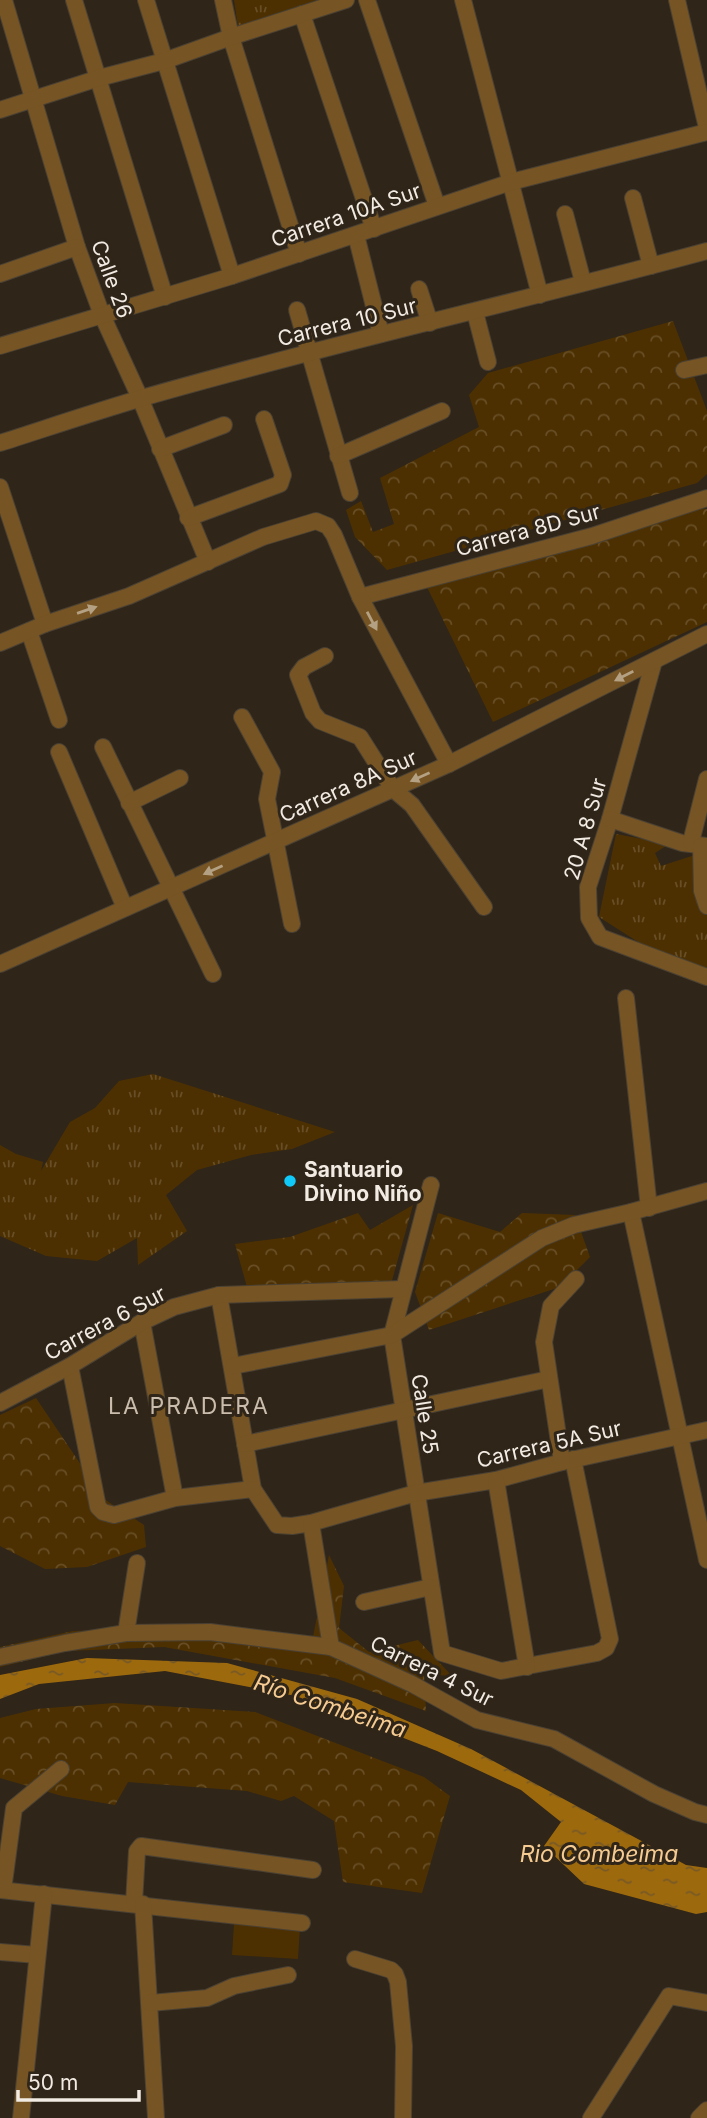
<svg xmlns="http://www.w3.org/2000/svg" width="707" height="2118" font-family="Inter,sans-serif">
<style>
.grass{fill:url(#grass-tufts)}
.forest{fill:url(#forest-crowns)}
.garden{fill:#4d3001}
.water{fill:url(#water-ripples)}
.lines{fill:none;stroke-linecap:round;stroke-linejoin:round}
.street-casing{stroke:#4a4134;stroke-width:18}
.street{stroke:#765423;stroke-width:16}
.oneway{fill:#b4a083}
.poi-dot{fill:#10cafa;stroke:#2f2518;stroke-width:2.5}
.labels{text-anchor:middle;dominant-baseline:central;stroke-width:6;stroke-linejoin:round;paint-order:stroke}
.street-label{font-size:21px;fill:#f2ebe3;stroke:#2f2518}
.poi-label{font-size:21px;font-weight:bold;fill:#f2ebe3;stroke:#2f2518;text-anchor:start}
.neighbourhood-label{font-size:23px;letter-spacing:2px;fill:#cabdad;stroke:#2f2518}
.water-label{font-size:23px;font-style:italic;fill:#f6cb92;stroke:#2f2518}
</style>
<defs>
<pattern id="grass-tufts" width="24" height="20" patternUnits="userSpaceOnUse" patternTransform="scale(1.75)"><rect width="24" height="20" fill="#4d3001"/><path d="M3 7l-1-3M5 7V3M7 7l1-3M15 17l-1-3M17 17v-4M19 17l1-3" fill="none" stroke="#674e26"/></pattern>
<pattern id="forest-crowns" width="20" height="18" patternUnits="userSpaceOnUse" patternTransform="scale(1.75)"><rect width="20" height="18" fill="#4d3001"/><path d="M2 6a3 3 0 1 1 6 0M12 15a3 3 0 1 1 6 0" fill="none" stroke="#674e26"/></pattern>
<pattern id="water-ripples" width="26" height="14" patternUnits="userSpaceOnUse" patternTransform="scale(1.75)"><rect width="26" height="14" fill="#9d690d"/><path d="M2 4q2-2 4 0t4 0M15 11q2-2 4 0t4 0" fill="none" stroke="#775926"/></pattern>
</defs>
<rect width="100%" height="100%" fill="#2f2518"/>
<!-- grass -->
<g class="grass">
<polygon points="234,0 317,0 238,26"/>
<polygon points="616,834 669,844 655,853 661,866 695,855 693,883 707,886 707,982 701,982 599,917"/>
<polygon points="153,1074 335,1132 292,1149 251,1155 197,1170 166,1195 187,1231 138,1265 137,1238 97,1261 46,1256 0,1236 0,1145 16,1154 43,1162 41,1171 70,1122 95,1108 119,1081"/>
</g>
<!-- forest -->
<g class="forest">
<polygon points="673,321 707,411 707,474 697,483 387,570 355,537 346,510 361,501 373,532 394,524 380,478 479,427 469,395 488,373"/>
<polygon points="691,507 707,509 707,622 493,722 427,587"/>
<polygon points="413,1205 391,1284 247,1287 235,1244 290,1237 358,1213 370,1230"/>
<polygon points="438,1213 500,1232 522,1213 575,1215 590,1257 560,1287 429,1330 415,1292"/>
<polygon points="36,1398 104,1499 144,1525 146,1547 87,1567 45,1569 0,1546 0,1415"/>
<polygon points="329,1555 344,1586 339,1628 369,1652 418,1640 452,1676 424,1674 426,1711 335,1678 164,1647 67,1651 0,1667 0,1647 73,1631 179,1628 313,1637"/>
<polygon points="115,1703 255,1712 424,1777 450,1796 422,1893 343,1882 334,1821 294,1796 281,1801 247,1791 128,1782 115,1805 62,1796 0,1778 0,1718 36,1709"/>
</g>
<!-- garden -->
<polygon class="garden" points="234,1923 300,1927 298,1959 232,1955"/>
<!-- water -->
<polygon class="water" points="87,1658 227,1663 357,1699 471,1749 686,1865 707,1868 707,1912 696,1914 584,1884 544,1846 561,1822 521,1790 437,1751 296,1696 165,1671 39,1684 0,1699 0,1675"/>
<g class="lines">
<defs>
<g id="street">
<polyline points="4,0 77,247 102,315 140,398 208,562"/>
<polyline points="74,0 165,297"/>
<polyline points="146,0 232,276"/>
<polyline points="223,0 231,37 299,254"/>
<polyline points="367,0 437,206"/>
<polyline points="463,0 540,295"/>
<polyline points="677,0 707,128"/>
<polyline points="302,14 374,229"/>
<polyline points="0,110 99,78 164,61 231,37 346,0"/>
<polyline points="633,198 651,266"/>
<polyline points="565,214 583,282"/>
<polyline points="356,235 381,334"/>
<polyline points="0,274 77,247"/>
<polyline points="419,289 430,323"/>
<polyline points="297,310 350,493"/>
<polyline points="475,312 488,362"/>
<polyline points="0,346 232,276 511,182 707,132"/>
<polyline points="684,370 707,365"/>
<path d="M0,443c47,-15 94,-31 142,-45 187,-54 377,-96 565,-147"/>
<polyline points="160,449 224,425"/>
<polyline points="338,456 442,411"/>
<polyline points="0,487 45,624"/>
<polyline points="188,518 280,484 283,475 264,419"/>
<polyline points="360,597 592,536 707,498"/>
<polyline points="29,631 59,720"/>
<polyline points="0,643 45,624 129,596 263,537 316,521 328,526 334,535 360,597 449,764"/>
<polyline points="325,656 304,667 298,675 313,713 320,721 360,737 393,789 412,805 484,907"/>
<polyline points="654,661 610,819 588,887 589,918 600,937 707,977"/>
<polyline points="242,717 272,772 267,799 292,924"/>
<polyline points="103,747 213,974"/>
<polyline points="59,752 125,908"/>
<polyline points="129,803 180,778"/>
<polyline points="610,819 682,843 707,846"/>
<polyline points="691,842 707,779"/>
<polyline points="701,846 702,891 707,906"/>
<polyline points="0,964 449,764 707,634"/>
<polyline points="626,998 649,1208"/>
<polyline points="431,1185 392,1335 442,1653 501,1671 597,1653 606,1648 610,1639 573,1459"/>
<polyline points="631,1212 707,1560"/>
<polyline points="219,1295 253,1489 277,1525 292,1526 311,1523 416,1493 496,1480 562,1462 707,1430"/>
<polyline points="142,1322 175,1498"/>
<polyline points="70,1366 98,1507 103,1512 114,1515 175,1498 253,1489"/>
<polyline points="233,1366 392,1335 542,1238 574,1225 631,1212 707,1191"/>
<polyline points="0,1403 70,1366 142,1322 174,1307 219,1295 402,1289"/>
<polyline points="245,1444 549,1379"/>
<polyline points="562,1462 544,1342 551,1306 576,1279"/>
<polyline points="496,1480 527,1667"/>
<polyline points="311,1523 331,1647"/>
<polyline points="364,1602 431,1587"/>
<polyline points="126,1633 137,1563"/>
<polyline points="0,1657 65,1643 126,1633 210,1632 331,1647 412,1684 477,1720 554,1739 654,1794 695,1812 707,1815"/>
<polyline points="0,1890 302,1923"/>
<polyline points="3,1890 14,1808 61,1769"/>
<polyline points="134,1903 137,1851 141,1846 313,1870"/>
<polyline points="143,1904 156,2118"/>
<polyline points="0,1952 37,1955"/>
<polyline points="355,1959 391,1970 395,1974 398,1982 404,2046 403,2118"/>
<polyline points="150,2003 207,1998 234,1986 288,1975"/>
<polyline points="21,2118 44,1894"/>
<polyline points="591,2118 669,1996 707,2003"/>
<polyline points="699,2118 707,2110"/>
</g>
</defs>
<!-- street casing -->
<use href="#street" class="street-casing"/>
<!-- street -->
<use href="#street" class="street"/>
</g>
<!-- one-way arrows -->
<defs><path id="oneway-solid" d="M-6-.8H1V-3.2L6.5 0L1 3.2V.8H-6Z" transform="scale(1.75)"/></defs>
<g class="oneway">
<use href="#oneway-solid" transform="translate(87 610) rotate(-19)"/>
<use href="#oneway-solid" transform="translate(372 621) rotate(62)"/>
<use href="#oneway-solid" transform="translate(624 676) rotate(153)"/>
<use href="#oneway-solid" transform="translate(420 777) rotate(156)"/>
<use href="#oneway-solid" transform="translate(213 870) rotate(156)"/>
</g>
<!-- markers -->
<circle class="poi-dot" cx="290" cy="1181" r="7"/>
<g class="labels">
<!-- street labels -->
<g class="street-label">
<text transform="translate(346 215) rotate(-19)">Carrera 10A Sur</text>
<text transform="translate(112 279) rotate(70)">Calle 26</text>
<text transform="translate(347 322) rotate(-14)">Carrera 10 Sur</text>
<text transform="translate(528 530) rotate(-15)">Carrera 8D Sur</text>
<text transform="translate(348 786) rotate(-24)">Carrera 8A Sur</text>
<text transform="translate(585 829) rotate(-74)">20 A 8 Sur</text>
<text transform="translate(105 1323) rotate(-28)">Carrera 6 Sur</text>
<text transform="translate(425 1414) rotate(81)">Calle 25</text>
<text transform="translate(549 1444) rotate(-13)">Carrera 5A Sur</text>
<text transform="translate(432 1671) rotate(26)">Carrera 4 Sur</text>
</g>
<!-- poi labels -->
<g class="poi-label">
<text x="304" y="1169">Santuario<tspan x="304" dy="24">Divino Niño</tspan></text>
</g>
<!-- neighbourhood labels -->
<g class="neighbourhood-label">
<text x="189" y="1406">LA PRADERA</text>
</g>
<!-- water labels -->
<g class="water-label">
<text transform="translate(330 1706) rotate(18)">Río Combeima</text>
<text x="599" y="1854">Rio Combeima</text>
</g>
</g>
<!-- scale -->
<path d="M18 2090v10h121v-10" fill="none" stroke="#f2ebe3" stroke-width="3.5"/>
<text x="28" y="2090" font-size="21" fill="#f2ebe3" stroke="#2f2518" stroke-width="5" paint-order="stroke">50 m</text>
</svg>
